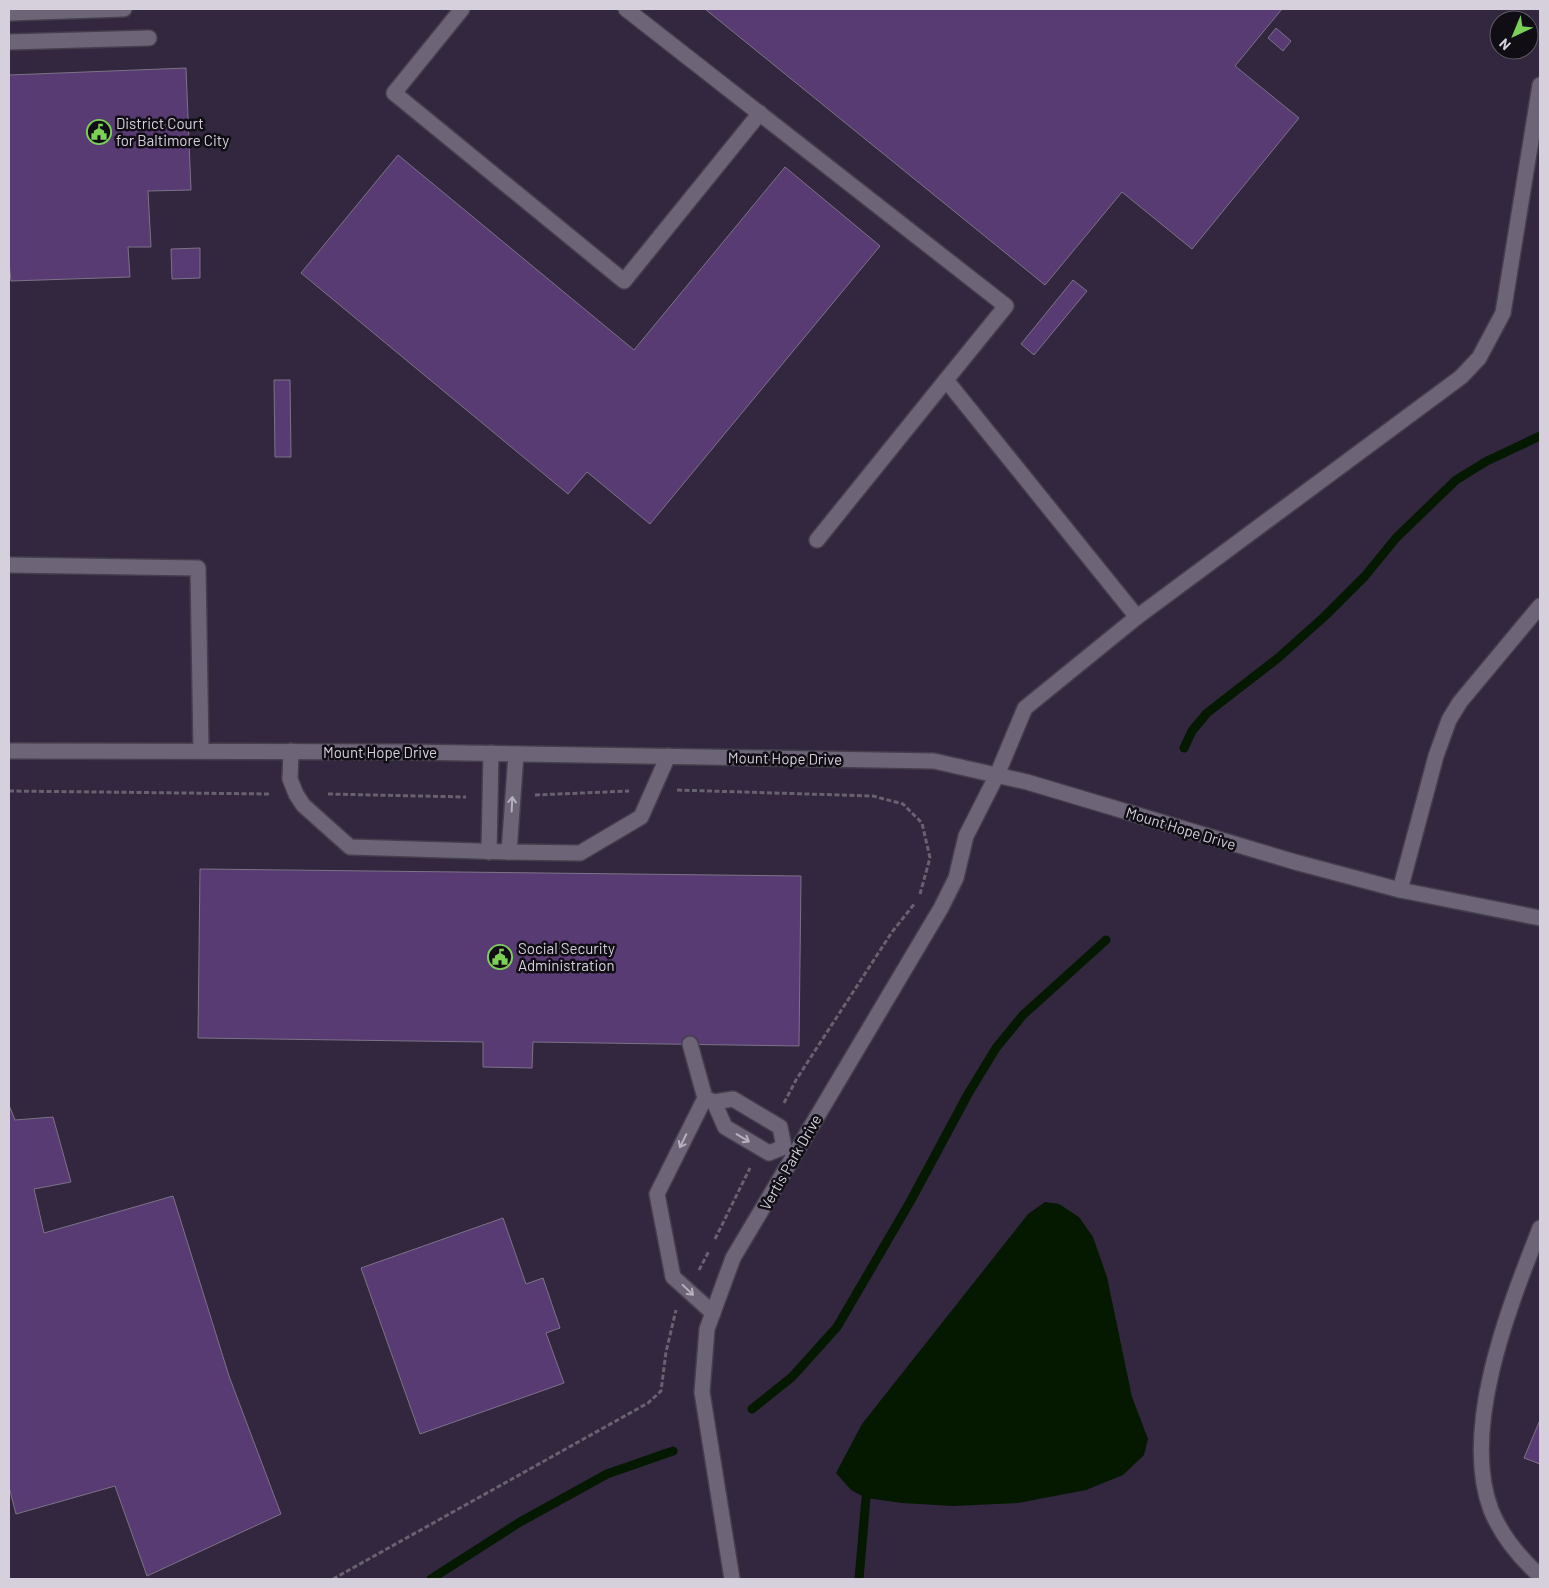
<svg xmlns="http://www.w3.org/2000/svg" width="1549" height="1588" font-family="Barlow,sans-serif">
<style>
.built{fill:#32273e;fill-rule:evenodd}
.water{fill:#051900}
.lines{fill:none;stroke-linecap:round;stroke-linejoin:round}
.stream{stroke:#051900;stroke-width:9}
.building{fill:#593b74;stroke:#7c7387}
.lane-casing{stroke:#453e4c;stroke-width:18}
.street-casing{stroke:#453e4c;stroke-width:18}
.path{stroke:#686170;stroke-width:3;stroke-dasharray:5 2.5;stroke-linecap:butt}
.lane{stroke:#6d6478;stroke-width:15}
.street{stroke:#6d6478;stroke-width:15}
.oneway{stroke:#b6b0bd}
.labels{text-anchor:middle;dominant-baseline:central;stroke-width:5;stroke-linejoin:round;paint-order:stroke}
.poi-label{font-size:15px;fill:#d5d0db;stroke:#110d15;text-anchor:start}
.street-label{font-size:15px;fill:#d5d0db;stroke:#110d15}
</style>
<rect width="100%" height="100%" fill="#2a2232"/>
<!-- built -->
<path class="built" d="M9,9h1531v1570h-1531zM1499,20h30v30h-30z"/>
<!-- water -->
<polygon class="water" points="1045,1202 1059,1204 1079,1217 1093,1237 1107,1277 1132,1397 1148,1439 1144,1455 1123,1475 1086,1490 1018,1503 953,1506 902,1503 866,1498 851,1490 836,1473 862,1424 1028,1214"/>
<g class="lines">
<!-- stream -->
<g class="stream">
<polyline points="1184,748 1192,731 1207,713 1278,658 1325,616 1365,576 1396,538 1456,480 1487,461 1540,436"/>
<polyline points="752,1409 792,1377 837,1327 910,1202 968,1094 996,1048 1023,1015 1106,940"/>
<polyline points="431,1579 520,1522 607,1474 673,1451"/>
<polyline points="859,1579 866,1498"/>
</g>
</g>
<!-- building -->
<g class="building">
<polygon points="705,9 1282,9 1235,66 1299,118 1192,249 1122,192 1045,285"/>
<polygon points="1276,28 1291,41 1283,51 1268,38"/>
<polygon points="186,68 191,190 148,191 151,247 128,247 130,277 11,281 9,263 9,75"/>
<polygon points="398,155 634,350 785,167 880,246 650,524 587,472 568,494 301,273"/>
<polygon points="200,248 200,278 172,279 171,249"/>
<polygon points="1073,280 1087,291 1034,355 1021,344"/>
<polygon points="274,380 290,380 291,457 275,457"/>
<polygon points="200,869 801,876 799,1046 533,1042 532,1068 483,1067 483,1042 198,1038"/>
<polygon points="9,1105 15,1120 53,1117 71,1182 34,1189 44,1233 173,1196 229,1376 281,1514 147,1576 115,1486 16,1514 9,1487"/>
<polygon points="503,1218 526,1284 543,1278 560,1328 546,1333 564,1383 420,1434 361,1268"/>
<polygon points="1540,1420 1540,1464 1524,1458"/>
</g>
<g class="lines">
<defs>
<g id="lane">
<polyline points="462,9 394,93 624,281 760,113"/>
<polyline points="626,9 1006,306 946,380 1137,617"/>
<polyline points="9,13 124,9"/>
<polyline points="9,42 149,38"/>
<polyline points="817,540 946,380"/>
<polyline points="9,565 198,568 201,751"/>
<polyline points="291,751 290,779 296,794 303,805 350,847 509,852 580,853 641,817 668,756"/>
<polyline points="997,775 1025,708 1137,617 1461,377 1479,358 1503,313 1540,85"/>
<polyline points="489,852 491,753"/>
<polyline points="509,852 516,754"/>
<polyline points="1400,890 1436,756 1449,720 1460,702 1540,606"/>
<polyline points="690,1044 705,1098 657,1194 673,1277 713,1313"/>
<polyline points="705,1098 714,1102 733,1099 780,1127 784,1147"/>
<polyline points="714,1102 725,1127 769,1153 784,1147"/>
<path d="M1540,1228c-30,77 -80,200 -49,282 11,27 28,47 49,66"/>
</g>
<g id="street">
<polyline points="9,751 408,752 934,761 1027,782 1295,862 1400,890 1540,918"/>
<polyline points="732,1579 702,1392 707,1329 733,1258 941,908 956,878 966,836 997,775"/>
</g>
</defs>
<!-- lane casing -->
<use href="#lane" class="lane-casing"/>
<!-- street casing -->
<use href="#street" class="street-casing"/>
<!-- path -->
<g class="path">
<polyline points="677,790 873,796 903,804 922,823 930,858 920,894"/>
<polyline points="9,791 271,794"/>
<polyline points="328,794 466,797"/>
<polyline points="535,795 629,791"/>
<polyline points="784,1103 796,1080 892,932 915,903"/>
<polyline points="715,1239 750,1168"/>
<polyline points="699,1270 709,1251"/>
<polyline points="333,1579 648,1403 661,1391 666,1352 676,1310"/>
</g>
<!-- lane -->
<use href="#lane" class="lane"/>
<!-- street -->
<use href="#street" class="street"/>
</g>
<!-- one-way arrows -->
<defs><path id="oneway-shaft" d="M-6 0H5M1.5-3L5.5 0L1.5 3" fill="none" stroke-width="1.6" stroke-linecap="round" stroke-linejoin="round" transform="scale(1.25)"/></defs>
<g class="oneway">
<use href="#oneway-shaft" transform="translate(512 804) rotate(-87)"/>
<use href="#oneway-shaft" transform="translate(743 1138) rotate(31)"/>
<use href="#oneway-shaft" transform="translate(683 1141) rotate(116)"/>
<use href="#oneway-shaft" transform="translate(688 1290) rotate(43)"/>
</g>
<!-- icons -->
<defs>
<symbol id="civic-ring" viewBox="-11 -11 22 22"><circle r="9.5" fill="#110d15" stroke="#7bd156" stroke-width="1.5"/><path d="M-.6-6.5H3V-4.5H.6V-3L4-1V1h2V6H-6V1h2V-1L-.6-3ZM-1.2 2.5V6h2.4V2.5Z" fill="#7bd156"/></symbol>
</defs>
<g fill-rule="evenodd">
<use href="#civic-ring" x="85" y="118" width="28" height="28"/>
<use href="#civic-ring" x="486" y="943" width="28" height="28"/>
</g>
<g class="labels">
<!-- poi labels -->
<g class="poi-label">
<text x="116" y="123">District Court<tspan x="116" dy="17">for Baltimore City</tspan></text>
<text x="518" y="948">Social Security<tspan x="518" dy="17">Administration</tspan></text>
</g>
<!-- street labels -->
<g class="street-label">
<text x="380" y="752">Mount Hope Drive</text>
<text transform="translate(785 758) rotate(1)">Mount Hope Drive</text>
<text transform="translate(1181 828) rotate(17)">Mount Hope Drive</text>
<text transform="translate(790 1162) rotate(-60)">Vertis Park Drive</text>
</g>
</g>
<!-- border -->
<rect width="1549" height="1588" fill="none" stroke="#d5d0db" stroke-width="20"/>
<!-- north arrow -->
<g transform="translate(1514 35) rotate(224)"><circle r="24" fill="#110d15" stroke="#5f5b64"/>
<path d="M0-4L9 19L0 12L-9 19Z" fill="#7bd156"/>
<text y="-8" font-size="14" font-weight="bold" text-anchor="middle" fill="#d5d0db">N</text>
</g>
</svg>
